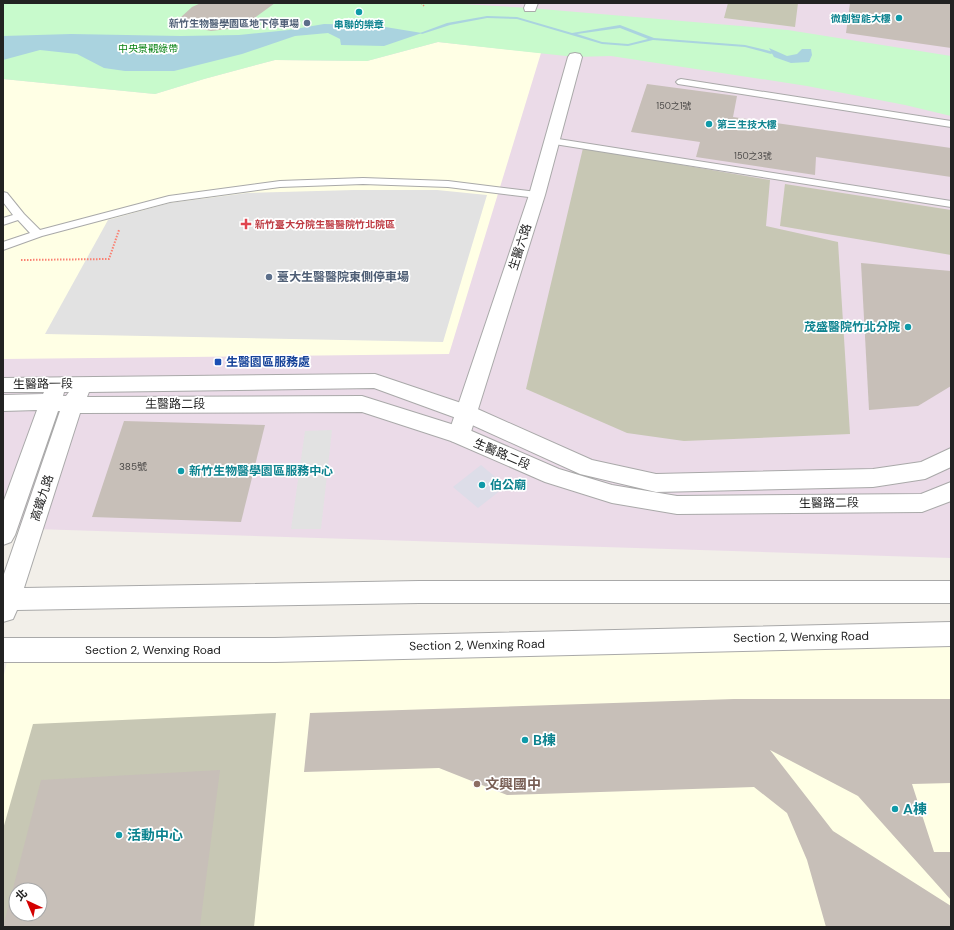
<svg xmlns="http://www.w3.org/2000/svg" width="954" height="930" font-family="'DM Sans','Noto Sans TC',sans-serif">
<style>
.industrial{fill:#ebdbe8}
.education{fill:#ffffe5;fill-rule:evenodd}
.construction{fill:#c7c7b4;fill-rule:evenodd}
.park{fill:#c8facc}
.parking{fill:#e2e2e2}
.plaza{fill:#dddde8}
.water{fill:#aad3df}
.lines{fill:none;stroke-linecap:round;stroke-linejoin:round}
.stream{fill:#aad3df;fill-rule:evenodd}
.building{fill:#c7bfb8;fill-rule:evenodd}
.service-casing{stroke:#a9a9a9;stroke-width:2}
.minor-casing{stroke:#a9a9a9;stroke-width:2}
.tertiary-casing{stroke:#a9a9a9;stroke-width:2}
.path-far1{stroke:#fa8072;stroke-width:1.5;stroke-dasharray:1.5 1.5;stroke-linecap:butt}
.path{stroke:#fa8072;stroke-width:2;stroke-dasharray:1.5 1.5;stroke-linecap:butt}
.service{fill:#fff;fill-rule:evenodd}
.minor{fill:#fff;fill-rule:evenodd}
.tertiary{fill:#fff;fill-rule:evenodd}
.culture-dot{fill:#0f9aa8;stroke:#fff;stroke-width:1.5}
.service-dot{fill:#5c6f8a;stroke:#fff;stroke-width:1.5}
.health-dot{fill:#e0444e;stroke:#fff;stroke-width:1.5}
.transit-dot{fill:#1a4fb4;stroke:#fff;stroke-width:1.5}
.education-dot{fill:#8d6e63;stroke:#fff;stroke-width:1.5}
.labels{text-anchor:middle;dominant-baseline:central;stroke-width:3.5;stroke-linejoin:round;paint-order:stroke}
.far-number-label{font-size:9px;fill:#4b4948}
.far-culture-label{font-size:10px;font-weight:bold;fill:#0d838f;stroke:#fff;text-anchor:end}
.far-service-label{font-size:10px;font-weight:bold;fill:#4e5e75;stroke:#fff;text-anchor:end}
.far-park-label{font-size:10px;fill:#0c8416;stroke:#fff}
.far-health-label{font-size:10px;font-weight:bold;fill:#be3a42;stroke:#fff;text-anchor:start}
.number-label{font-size:10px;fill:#4b4948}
.street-label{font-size:12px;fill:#222;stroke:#fff}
.service-label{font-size:12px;font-weight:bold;fill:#4e5e75;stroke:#fff;text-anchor:start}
.culture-label{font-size:12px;font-weight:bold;fill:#0d838f;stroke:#fff;text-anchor:start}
.transit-label{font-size:12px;font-weight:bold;fill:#164399;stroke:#fff;text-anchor:start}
.near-culture-label{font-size:14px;font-weight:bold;fill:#0d838f;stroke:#fff;text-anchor:start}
.near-education-label{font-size:14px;font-weight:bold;fill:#785e54;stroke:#fff;text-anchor:start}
</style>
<rect width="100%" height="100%" fill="#f2efe9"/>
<!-- industrial -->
<polygon class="industrial" points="3,3 951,3 951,558 3,528"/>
<!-- education -->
<g class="education">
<polygon points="438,42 541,53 449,354 3,359 3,79 155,94 204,79 275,60 367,61"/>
<path d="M951,641v286h-948v-248l6,-26zM16,890h24v24h-24z"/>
</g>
<!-- construction -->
<g class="construction">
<polygon points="728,3 798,3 795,27 724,18"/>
<polygon points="583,148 770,180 766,226 838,242 850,434 684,441 627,433 526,389"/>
<polygon points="785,184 951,210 951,255 780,226"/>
<path d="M276,713l-22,214h-251v-98l30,-105zM16,890h24v24h-24z"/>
</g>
<!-- park -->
<polygon class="park" points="3,3 444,3 530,8 788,30 951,56 951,116 905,105 807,86 611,56 575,57 438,42 367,61 275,60 204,79 155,94 3,79"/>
<!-- parking -->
<g class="parking">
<polygon points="354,190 437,190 487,195 443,342 45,334 108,220 170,203 247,193"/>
<polygon points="332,430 321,529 291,529 305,431"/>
</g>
<!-- plaza -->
<polygon class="plaza" points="481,465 506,486 478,508 453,487"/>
<!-- water -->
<g class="water">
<polygon points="324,24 373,25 422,33 384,46 341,45 340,39 328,33 295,36 242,54 174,71 125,71 104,68 77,54 40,50 3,60 3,36 71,34 181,36 239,35 289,30"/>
<polygon points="769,48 787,56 797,54 802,49 811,49 812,55 809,62 791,63 774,57"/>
</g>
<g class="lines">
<!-- stream -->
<path class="stream" d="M487,16l30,1 55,16 48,-8 34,13 91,7 29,7 -3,2 -26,-7 -92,-7 -25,6 -26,-2 -85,-25 -30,-1 -37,7 -28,9 -2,-1 27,-10zM620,28l28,11 -20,5 -26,-2 -25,-8z"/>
</g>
<!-- building -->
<g class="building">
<polygon points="201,3 275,3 246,24 236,28 211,31 191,27 180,18 192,7"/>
<polygon points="850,3 951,3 951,48 846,33"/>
<polygon points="647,84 737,96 733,117 951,148 951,177 816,157 815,175 696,157 700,142 631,132"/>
<polygon points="861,263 951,271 951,386 918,406 869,410"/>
<polygon points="124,421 265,425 241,522 92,517"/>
<polygon points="734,699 951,699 951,783 912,784 934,852 951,852 951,900 858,796 770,750 833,831 951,906 951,927 826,927 807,860 787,813 754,787 507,795 439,768 304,772 310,713"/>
<path d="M220,770l-20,156 -197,1 38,-147zM16,890h24v24h-24z"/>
</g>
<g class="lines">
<defs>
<g id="service">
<polygon points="681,79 951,121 951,127 678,84 676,82 678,80"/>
<polygon points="552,138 951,201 951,207 548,143 547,141"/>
<polygon points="363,178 448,181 537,192 542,195 537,198 448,187 363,184 280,187 170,202 42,236 3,250 3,242 30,233 18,220 3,225 3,218 13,215 3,202 3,192 7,193 24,214 40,230 169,196 280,181"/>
</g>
<g id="minor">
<polygon points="526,3 538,3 535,11 525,11 524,8"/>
<polygon points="575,53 580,54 582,57 545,195 470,435 467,441 459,443 451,441 448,435 529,195 568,57 570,54"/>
</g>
<g id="tertiary">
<path d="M375,374l98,33 119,53 64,14 217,-5 48,-7 30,-14v19l-26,12 -52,8 -217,5 -76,-18 -121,-55 -85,-31 -285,4 -2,5 275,-1 105,33 92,40 53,16 65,11 244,-2 30,-12v19l-29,11 -245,2 -65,-11 -67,-21 -94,-41 -89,-29 -282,1 -56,175 395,-7h532v22h-532l-402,7 -4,9 -10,3v-45l57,-166h-2l-43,124 -4,7 -8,3v-42l34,-93 -34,1v-16l40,-1 1,-2h-41v-14zM64,392h5l-3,4h-3z"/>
<polygon points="951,622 951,646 275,662 3,662 3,638 275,638"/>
</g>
</defs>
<!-- service casing -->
<use href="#service" class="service-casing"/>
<!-- minor casing -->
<use href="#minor" class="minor-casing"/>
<!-- tertiary casing -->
<use href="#tertiary" class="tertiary-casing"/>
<!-- path-far1 -->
<polyline class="path-far1" points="421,3 424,6"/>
<!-- path -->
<polyline class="path" points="21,260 109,259 119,230"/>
<!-- service -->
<use href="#service" class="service"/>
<!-- minor -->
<use href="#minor" class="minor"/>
<!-- tertiary -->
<use href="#tertiary" class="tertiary"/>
</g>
<!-- markers -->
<g class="culture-dot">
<circle cx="359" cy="12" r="4"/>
<circle cx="899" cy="18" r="4"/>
<circle cx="709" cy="124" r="4"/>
<circle cx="908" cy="327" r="4"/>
<circle cx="181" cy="471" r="4"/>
<circle cx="482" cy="485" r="4"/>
<circle cx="525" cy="740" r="4"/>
<circle cx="895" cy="809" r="4"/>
<circle cx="119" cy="835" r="4"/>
</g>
<g class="service-dot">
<circle cx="307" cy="23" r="4"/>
<circle cx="269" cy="277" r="4"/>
</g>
<path class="health-dot" d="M244 218h4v4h4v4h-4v4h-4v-4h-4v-4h4z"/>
<rect class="transit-dot" x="214" y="358" width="8" height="8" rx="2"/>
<circle class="education-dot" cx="477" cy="784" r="4"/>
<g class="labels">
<!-- far-number labels -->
<g class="far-number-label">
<text x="674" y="106">150之1號</text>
<text x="753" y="156">150之3號</text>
</g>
<!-- far-culture labels -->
<g class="far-culture-label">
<text x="891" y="18">微創智能大樓</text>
<text x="359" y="24" text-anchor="middle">串聯的樂章</text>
<text x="717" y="124" text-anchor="start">第三生技大樓</text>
</g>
<!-- far-service labels -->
<g class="far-service-label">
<text x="299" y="23">新竹生物醫學園區地下停車場</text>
</g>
<!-- far-park labels -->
<g class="far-park-label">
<text x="148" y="48">中央景觀綠帶</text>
</g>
<!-- far-health labels -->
<g class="far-health-label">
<text x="255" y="224">新竹臺大分院生醫醫院竹北院區</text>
</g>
<!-- number labels -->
<g class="number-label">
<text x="133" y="466">385號</text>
</g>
<!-- street labels -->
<g class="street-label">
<text transform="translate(520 247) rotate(-72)">生醫六路</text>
<text transform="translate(43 384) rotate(-1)">生醫路一段</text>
<text x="175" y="404">生醫路二段</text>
<text transform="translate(502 454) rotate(23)">生醫路二段</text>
<text transform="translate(42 498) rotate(-72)">高鐵九路</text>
<text transform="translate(829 503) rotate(-1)">生醫路二段</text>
<text transform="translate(801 637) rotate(-1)">Section 2, Wenxing Road</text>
<text transform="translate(477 645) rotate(-1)">Section 2, Wenxing Road</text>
<text x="153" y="650">Section 2, Wenxing Road</text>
</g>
<!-- service labels -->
<g class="service-label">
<text x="277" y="277">臺大生醫醫院東側停車場</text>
</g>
<!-- culture labels -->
<g class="culture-label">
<text x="900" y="327" text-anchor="end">茂盛醫院竹北分院</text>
<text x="189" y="471">新竹生物醫學園區服務中心</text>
<text x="490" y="485">伯公廟</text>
</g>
<!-- transit labels -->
<g class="transit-label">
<text x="226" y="362">生醫園區服務處</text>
</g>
<!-- near-culture labels -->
<g class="near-culture-label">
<text x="533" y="740">B棟</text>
<text x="903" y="809">A棟</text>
<text x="127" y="835">活動中心</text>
</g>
<!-- near-education labels -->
<g class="near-education-label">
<text x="485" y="784">文興國中</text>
</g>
</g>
<!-- border -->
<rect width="954" height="930" fill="none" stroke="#222222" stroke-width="8"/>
<!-- north arrow -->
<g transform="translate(28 902) rotate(316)"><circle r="19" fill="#ffffff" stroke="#a7a7a7"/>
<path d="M0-3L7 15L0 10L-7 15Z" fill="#d40000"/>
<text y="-6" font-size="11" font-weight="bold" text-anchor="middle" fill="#222222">北</text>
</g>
</svg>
